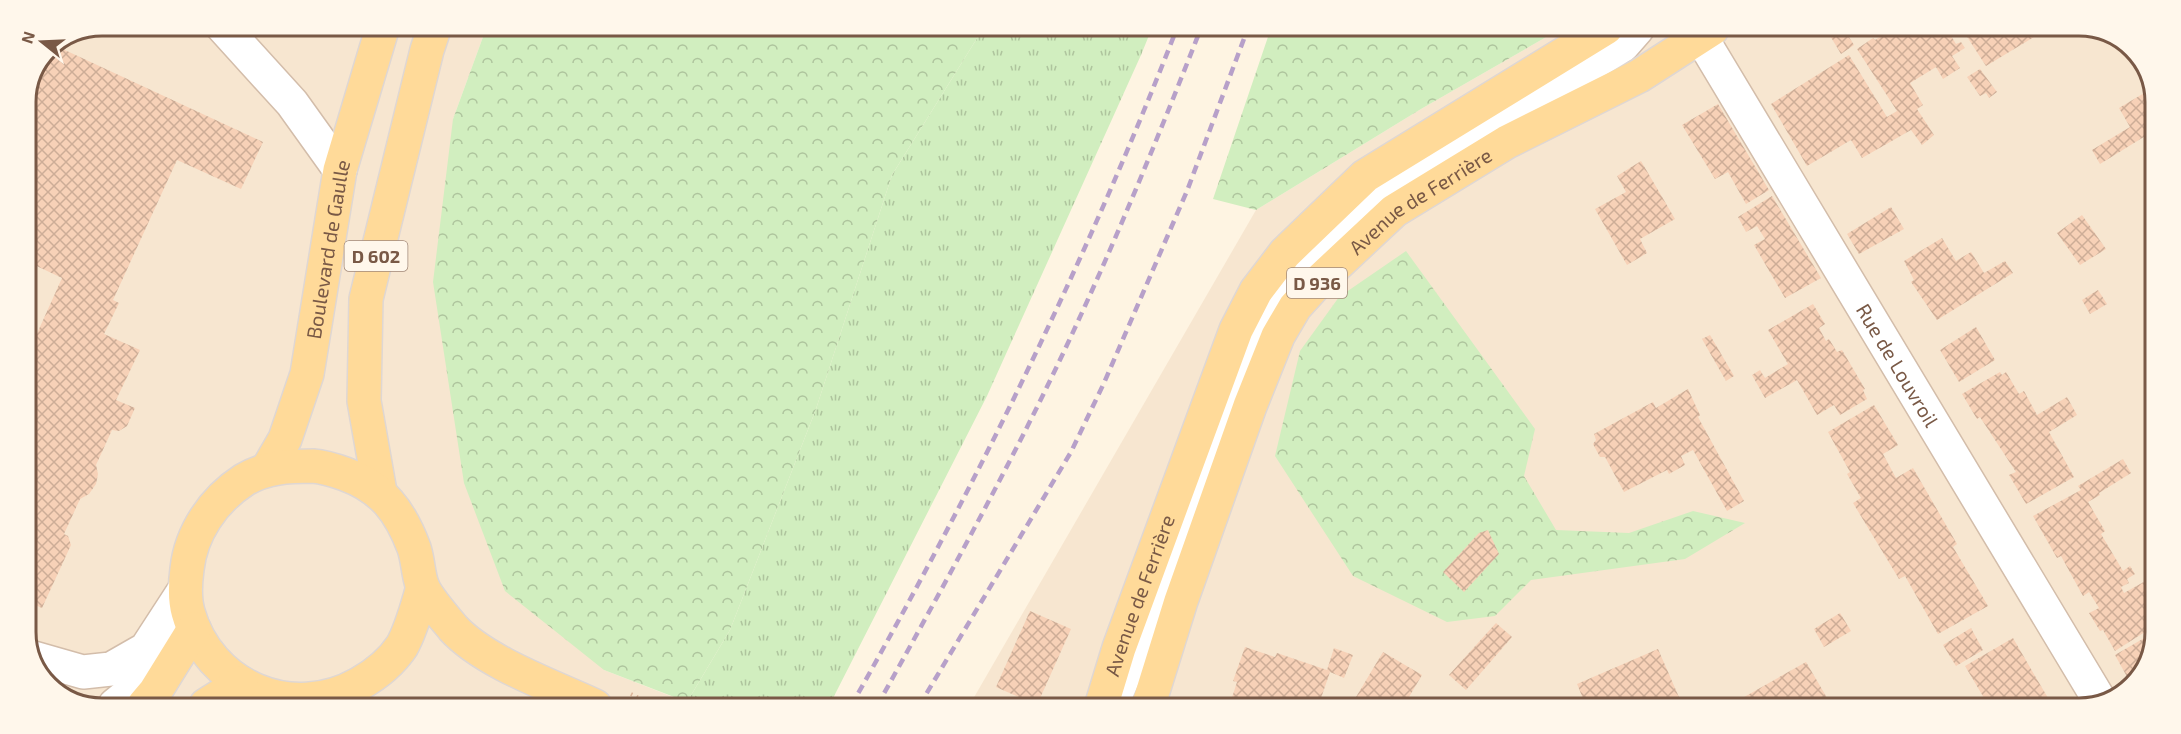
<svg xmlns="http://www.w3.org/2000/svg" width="2181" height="734" font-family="'Exo 2',sans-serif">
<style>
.residential{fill:#f7e6d0}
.grass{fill:url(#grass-tufts)}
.forest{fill:url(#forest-crowns)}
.building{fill:url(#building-cross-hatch)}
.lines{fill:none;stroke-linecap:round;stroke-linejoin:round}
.minor-casing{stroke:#d3bdaa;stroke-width:36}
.major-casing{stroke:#dfd7d3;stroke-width:36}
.path{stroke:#dcb59a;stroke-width:4;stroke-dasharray:1.5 4.5;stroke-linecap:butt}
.minor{stroke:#fff;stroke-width:33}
.major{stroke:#ffda99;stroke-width:33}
.rail{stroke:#b7a0c9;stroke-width:4.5;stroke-dasharray:9 6;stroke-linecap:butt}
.labels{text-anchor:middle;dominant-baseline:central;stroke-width:6;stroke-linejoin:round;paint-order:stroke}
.shield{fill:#fff7eb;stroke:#a18878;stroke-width:1.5}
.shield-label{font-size:18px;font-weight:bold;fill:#795946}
.street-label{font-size:20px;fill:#795946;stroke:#fff7eb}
.rim{fill:none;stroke:#795946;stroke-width:3}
</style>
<defs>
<pattern id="grass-tufts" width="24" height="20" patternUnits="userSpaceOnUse" patternTransform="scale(1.5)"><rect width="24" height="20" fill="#d1eebf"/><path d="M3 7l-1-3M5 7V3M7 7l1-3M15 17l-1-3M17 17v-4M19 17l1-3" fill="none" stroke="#aec49d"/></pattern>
<pattern id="forest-crowns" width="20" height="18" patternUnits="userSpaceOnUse" patternTransform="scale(1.5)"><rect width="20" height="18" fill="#d1eebf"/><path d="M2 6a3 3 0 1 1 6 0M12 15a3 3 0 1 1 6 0" fill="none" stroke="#aec49d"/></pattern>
<pattern id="building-cross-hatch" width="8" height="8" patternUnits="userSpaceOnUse" patternTransform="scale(1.5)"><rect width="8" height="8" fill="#f7d1b7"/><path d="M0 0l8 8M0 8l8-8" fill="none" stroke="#cdad97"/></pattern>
</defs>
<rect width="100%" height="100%" fill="#fef4e2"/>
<!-- residential -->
<g class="residential">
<polygon points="102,26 487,26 453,119 604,670 696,706 78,705 42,679 26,637 26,98 48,48"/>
<polygon points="1562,28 2103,29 2139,55 2155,97 2152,656 2125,693 2079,708 969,706 1256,210 1421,109"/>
</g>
<!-- grass -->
<polygon class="grass" points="984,27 1152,28 1141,55 987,396 829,706 696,706 687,702 730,630 816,409 892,175"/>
<!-- forest -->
<g class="forest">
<polygon points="487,26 984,27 892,175 816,409 730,630 687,702 604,670 505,591 464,483 433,282 453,119"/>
<polygon points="1271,28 1562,28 1421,109 1256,210 1213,199"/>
<polygon points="1406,251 1535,429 1524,476 1556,530 1629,533 1693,511 1745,523 1685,559 1531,580 1495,616 1447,622 1353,576 1275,456 1300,351 1339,297"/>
</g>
<!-- building -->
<g class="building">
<polygon points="1826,29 1844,29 1854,45 1841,54"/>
<polygon points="1893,29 1947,29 1956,44 1961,42 1965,48 1952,56 1960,68 1943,79 1936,67 1910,83 1923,105 1917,109 1934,135 1922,145 1911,130 1862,158 1851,140 1807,166 1771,104 1849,55 1887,117 1897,111 1857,49 1873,38 1875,40"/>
<polygon points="1962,29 2047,29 1986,66"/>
<polygon points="54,45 263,142 241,189 177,160 113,300 119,303 104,334 140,350 116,400 135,408 127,426 119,431 112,430 96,465 98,474 96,484 89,494 80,499 64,534 68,536 71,545 42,608 26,601 26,358 62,278 26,261 26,98 49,48"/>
<polygon points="1980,69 1997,92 1989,98 1986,93 1980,96 1967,77"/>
<polygon points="2149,81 2155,97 2155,128 2153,125 2144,131 2147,135 2100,164 2092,150 2130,127 2119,108 2151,89 2147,83"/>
<polygon points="1718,104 1769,190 1746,204 1728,172 1715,179 1682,125"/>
<polygon points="1641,161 1675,219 1640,239 1647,253 1627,265 1595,209 1626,192 1617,176"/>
<polygon points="1772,196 1821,278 1785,298 1754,245 1765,239 1757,226 1746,232 1738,217"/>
<polygon points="1891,207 1904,229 1859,254 1847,234"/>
<polygon points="2082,215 2106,249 2080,265 2057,233"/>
<polygon points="1942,238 1956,261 1971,252 1984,273 2005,261 2013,273 1937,320 1911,282 1914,280 1904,261"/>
<polygon points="2098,290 2107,304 2090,314 2082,300"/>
<polygon points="1813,304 1825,324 1819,328 1826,341 1829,339 1837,352 1842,350 1865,389 1863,390 1867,399 1840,415 1834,405 1817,415 1797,380 1765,398 1752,375 1760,370 1765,378 1788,364 1768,330"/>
<polygon points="1976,327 1995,360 1959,382 1940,350"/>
<polygon points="1710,335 1734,376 1726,381 1702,339"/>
<polygon points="2000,372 2002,375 2006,372 2019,394 2024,391 2037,415 2067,397 2077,415 2049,432 2074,477 2026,504 2009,475 2016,472 1980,417 1977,419 1962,394"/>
<polygon points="1688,389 1700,415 1698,417 1744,501 1727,511 1693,450 1681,456 1685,465 1669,474 1667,470 1624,492 1605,457 1600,457 1593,444 1596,440 1594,434 1653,402 1656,408"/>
<polygon points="1874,405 1898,445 1883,454 1896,478 1913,468 1957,544 1953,547 1988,606 1938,634 1905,576 1899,579 1853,503 1861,498 1847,474 1850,472 1828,432"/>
<polygon points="2123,459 2131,473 2099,493 2100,495 2088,502 2105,531 2101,534 2123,571 2130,566 2135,574 2127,579 2129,583 2121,587 2124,593 2149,579 2152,584 2152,636 2148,630 2115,651 2103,630 2100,631 2089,613 2099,608 2089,592 2083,596 2061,556 2057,558 2033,516 2081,490 2078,486"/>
<polygon points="1488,530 1499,554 1464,592 1443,572 1479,533"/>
<polygon points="1030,611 1071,629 1037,705 996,687"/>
<polygon points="1840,613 1851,631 1824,647 1814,629"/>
<polygon points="1496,623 1512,637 1466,690 1449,675"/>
<polygon points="1971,628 1983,650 1956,666 1943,645"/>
<polygon points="2146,637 2152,646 2152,656 2131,684 2115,655"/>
<polygon points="2013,638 2035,676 2054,708 1981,708 1980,707 1987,703 1965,666"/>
<polygon points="1245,647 1275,657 1277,653 1327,670 1334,648 1353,655 1344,678 1330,672 1318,707 1229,707 1237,682 1233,681"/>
<polygon points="1658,649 1682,704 1672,708 1587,708 1577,684"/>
<polygon points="1383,652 1422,675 1409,697 1412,699 1407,707 1350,707"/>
<polygon points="1806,662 1833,708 1732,708 1730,705"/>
</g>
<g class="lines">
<defs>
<g id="minor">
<polyline points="222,26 292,103 340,170"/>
<path id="s1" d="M1696,29l404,672"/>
<polyline points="34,658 83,672 111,669 146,649 185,589"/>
<polyline points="1115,696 1167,578 1254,341 1274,303 1301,270 1381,190 1623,45 1637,29"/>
<polyline points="115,705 178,654"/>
</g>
<g id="major">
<path id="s2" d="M267,470l18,-31 22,-65 33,-204 43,-144"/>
<polyline points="380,492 364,401 366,299 427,50 435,26"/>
<path d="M423,587c-6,20 -11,41 -21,59 -10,15 -27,29 -43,38 -67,38 -150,3 -171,-72 -4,-14 -3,-28 -1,-43 4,-36 26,-69 57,-89 21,-13 45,-14 69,-14 12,1 21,4 32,8 38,14 55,37 69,74 4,12 4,25 8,37 4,12 23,33 31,43 31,34 99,58 142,78"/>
<polyline points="144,705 155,692 194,629"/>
<polyline points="206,705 241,683"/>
<path id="s3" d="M1101,707l18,-59 117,-318 20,-39 29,-38 80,-77 241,-148"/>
<path id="s4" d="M1148,707l33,-106 69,-195 28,-70 17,-29 20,-22 79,-74 113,-69 132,-66 73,-47"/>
</g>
</defs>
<!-- minor casing -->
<use href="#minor" class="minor-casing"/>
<!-- major casing -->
<use href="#major" class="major-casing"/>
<!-- path -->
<polyline class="path" points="631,694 655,706"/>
<!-- minor -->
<use href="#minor" class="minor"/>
<!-- major -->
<use href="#major" class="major"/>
<!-- rail -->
<g class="rail">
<path d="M851,706c124,-219 235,-444 326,-678"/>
<path d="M877,706c49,-88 98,-177 144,-267 68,-133 126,-273 180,-411"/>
<polyline points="919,706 1071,452 1104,383 1187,191 1248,28"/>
</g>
</g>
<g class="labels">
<!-- shield labels -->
<g class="shield">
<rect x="344.5" y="241" width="63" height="30" rx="4.5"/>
<rect x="1287" y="268" width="60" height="30" rx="4.5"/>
</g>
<g class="shield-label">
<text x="376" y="256">D 602</text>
<text x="1317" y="283">D 936</text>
</g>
<!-- street labels -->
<g class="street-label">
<text stroke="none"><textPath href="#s4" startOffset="592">Avenue de Ferrière</textPath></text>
<text stroke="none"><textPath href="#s2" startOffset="231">Boulevard de Gaulle</textPath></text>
<text stroke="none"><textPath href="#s1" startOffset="392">Rue de Louvroil</textPath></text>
<text stroke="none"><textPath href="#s3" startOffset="118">Avenue de Ferrière</textPath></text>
</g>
</g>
<!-- crop -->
<path d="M0 0H2181V734H0ZM102 36H2079A66 66 0 0 1 2145 102V632A66 66 0 0 1 2079 698H102A66 66 0 0 1 36 632V102A66 66 0 0 1 102 36Z" fill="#fff7eb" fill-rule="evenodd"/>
<path class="rim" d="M102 36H2079A66 66 0 0 1 2145 102V632A66 66 0 0 1 2079 698H102A66 66 0 0 1 36 632V102A66 66 0 0 1 102 36Z"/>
<!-- north arrow -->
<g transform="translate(42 42) rotate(288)" stroke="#fff7eb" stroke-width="4.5" paint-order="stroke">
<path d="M0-4.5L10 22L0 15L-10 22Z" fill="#795946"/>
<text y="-9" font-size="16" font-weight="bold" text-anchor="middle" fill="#795946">N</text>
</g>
</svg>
